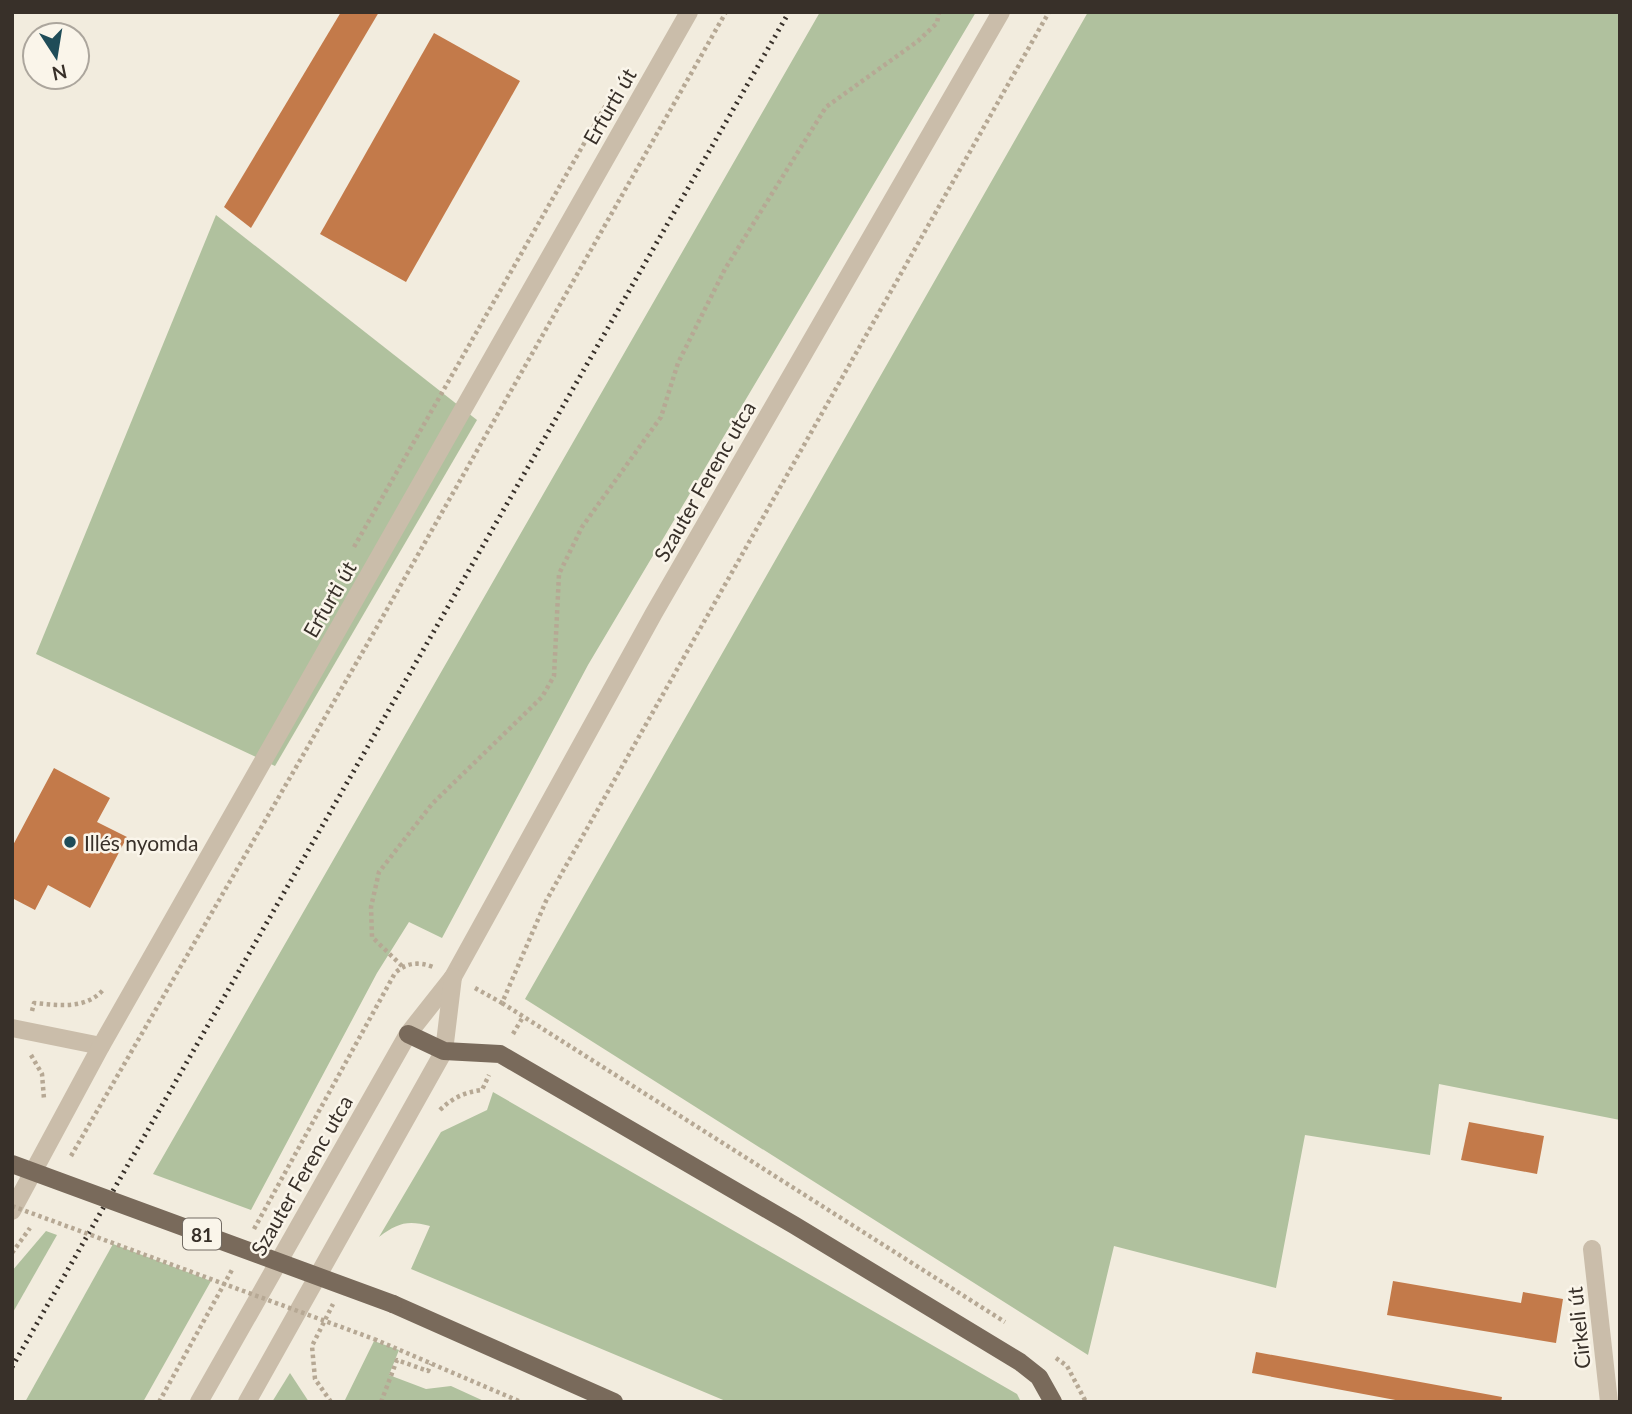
<svg xmlns="http://www.w3.org/2000/svg" width="1632" height="1414" font-family="Lato,sans-serif">
<style>
.green{fill:#b0c19e}
.building{fill:#c37a4a}
.lines{fill:none;stroke-linecap:round;stroke-linejoin:round}
.path{stroke:#b6a894;stroke-width:4.5;stroke-dasharray:3.5 3.5;stroke-linecap:butt}
.minor{stroke:#cabdaa;stroke-width:18}
.major{stroke:#796a5b;stroke-width:18}
.rail{stroke:#383029;stroke-width:5;stroke-dasharray:2 5;stroke-linecap:butt}
.path-bridge{stroke:#b6a894;stroke-width:4.5;stroke-dasharray:3.5 3.5;stroke-linecap:butt}
.major-bridge{stroke:#796a5b;stroke-width:18}
.poi-dot{fill:#1f4c58;stroke:#faf5ea;stroke-width:2.5}
.labels{text-anchor:middle;dominant-baseline:central;stroke-width:5;stroke-linejoin:round;paint-order:stroke}
.shield{fill:#faf5ea;stroke:#726b63;stroke-width:2}
.shield-label{font-size:19px;font-weight:bold;fill:#383029}
.street-label{font-size:21px;fill:#383029;stroke:#faf5ea}
.poi-label{font-size:21px;fill:#383029;stroke:#faf5ea;text-anchor:start}
</style>
<rect width="100%" height="100%" fill="#f2ecde"/>
<!-- green -->
<g class="green">
<polygon points="820,12 976,12 588,665 442,938 409,922 377,973 251,1210 153,1174"/>
<polygon points="1088,12 1620,12 1620,1120 1439,1084 1430,1155 1305,1135 1276,1288 1114,1246 1088,1355 525,999"/>
<polygon points="216,215 477,420 275,766 36,654"/>
<path d="M493,1092l524,302 4,8h-293l-317,-133 19,-43c-23,-6 -32,-3 -51,11l62,-105 46,-22z"/>
<polygon points="46,1231 57,1235 12,1314 12,1271"/>
<polygon points="113,1244 211,1281 143,1402 25,1402"/>
<polygon points="374,1341 399,1350 389,1375 426,1389 451,1386 486,1402 347,1402 345,1400"/>
<polygon points="290,1373 309,1402 272,1402"/>
</g>
<!-- building -->
<g class="building">
<polygon points="341,12 379,12 251,228 224,207"/>
<polygon points="434,33 520,81 406,282 320,234"/>
<polygon points="54,768 110,798 97,822 127,837 90,908 48,885 35,910 12,898 12,847"/>
<polygon points="1469,1122 1544,1136 1537,1174 1461,1160"/>
<polygon points="1393,1281 1521,1303 1523,1292 1563,1299 1556,1343 1387,1315"/>
<polygon points="1256,1352 1502,1397 1501,1402 1406,1402 1252,1373"/>
</g>
<g class="lines">
<!-- path -->
<g class="path">
<polyline points="354,547 606,105"/>
<polyline points="402,966 372,937 371,907 379,872 432,804 542,697 554,676 559,574 582,527 661,417 678,363 725,269 826,107 918,41 937,23 939,12"/>
<polyline points="475,988 502,1003 546,901 1049,12"/>
<polyline points="502,1003 1005,1322"/>
<path d="M32,1011l2,-8c24,2 51,7 69,-13"/>
<polyline points="513,1034 523,1017"/>
<polyline points="31,1055 42,1074 44,1099"/>
<path d="M440,1110c12,-12 25,-18 42,-20l7,-15"/>
<polyline points="71,1156 365,648 726,12"/>
<path d="M254,1229l141,-256c11,-10 23,-12 38,-6"/>
<polyline points="12,1253 30,1228"/>
<polyline points="374,1339 521,1402"/>
<polyline points="1056,1358 1067,1366 1086,1402"/>
<polyline points="159,1402 233,1268"/>
<polyline points="331,1402 315,1379 312,1346 333,1304"/>
<polyline points="381,1402 397,1360 428,1371 431,1364"/>
</g>
<!-- minor -->
<g class="minor">
<polyline points="12,1028 101,1046"/>
<polyline points="12,1211 101,1046 689,12"/>
<polyline points="1592,1249 1609,1402"/>
<polyline points="199,1402 408,1034 453,977 654,613 1001,12"/>
<polyline points="247,1402 444,1051 453,977"/>
</g>
<!-- major -->
<g class="major">
<polyline points="408,1034 444,1051 500,1054 794,1225 1020,1362 1039,1377 1053,1402"/>
<polyline points="393,1304 614,1402"/>
</g>
<!-- rail -->
<polyline class="rail" points="12,1367 789,12"/>
<!-- path-bridge -->
<polyline class="path-bridge" points="12,1206 374,1339"/>
<!-- major-bridge -->
<polyline class="major-bridge" points="12,1164 393,1304"/>
</g>
<!-- markers -->
<circle class="poi-dot" cx="70" cy="842" r="7"/>
<g class="labels">
<!-- shield labels -->
<rect class="shield" x="183" y="1218.5" width="38" height="31" rx="5"/>
<g class="shield-label">
<text x="202" y="1234">81</text>
</g>
<!-- street labels -->
<g class="street-label">
<text transform="translate(609 106) rotate(-60)">Erfurti út</text>
<text transform="translate(704 481) rotate(-60)">Szauter Ferenc utca</text>
<text transform="translate(329 599) rotate(-60)">Erfurti út</text>
<text transform="translate(301 1175) rotate(-60)">Szauter Ferenc utca</text>
<text transform="translate(1578 1328) rotate(-96)">Cirkeli út</text>
</g>
<!-- poi labels -->
<g class="poi-label">
<text x="84" y="842">Illés nyomda</text>
</g>
</g>
<!-- border -->
<rect width="1632" height="1414" fill="none" stroke="#383029" stroke-width="28"/>
<!-- north arrow -->
<g transform="translate(56 56) rotate(168)"><circle r="33" fill="#faf5ea" stroke="#aca69d" stroke-width="2"/>
<path d="M0-5L12 26L0 18L-12 26Z" fill="#1f4c58"/>
<text y="-10" font-size="19" font-weight="bold" text-anchor="middle" fill="#383029">N</text>
</g>
</svg>
